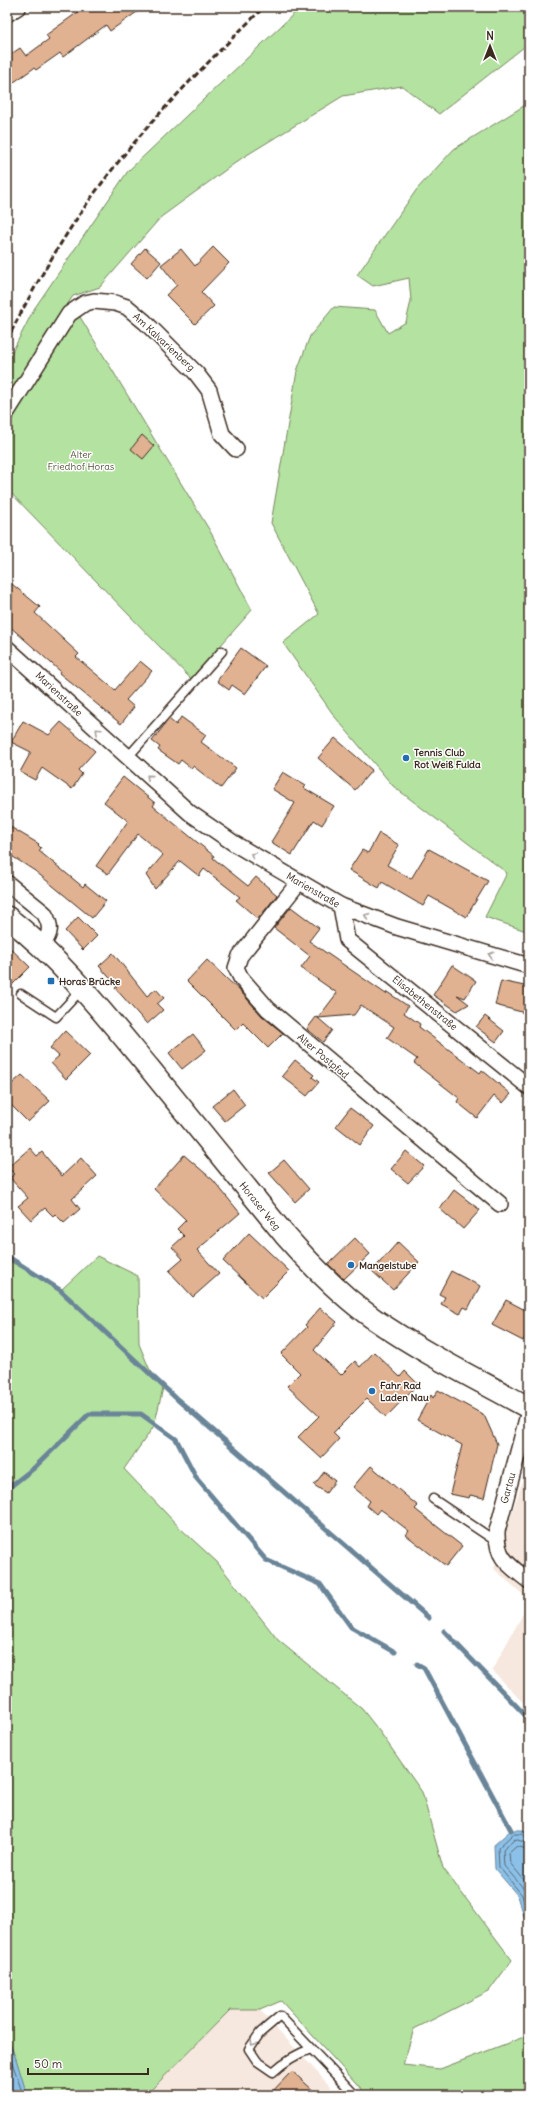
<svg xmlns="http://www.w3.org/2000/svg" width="536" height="2102" font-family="Delius,sans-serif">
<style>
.built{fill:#f6e8de}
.green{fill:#b4e2a1;stroke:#788660}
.water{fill:#8bc1e9;stroke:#6b8598}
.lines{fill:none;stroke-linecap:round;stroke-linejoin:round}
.shore{stroke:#5b666f;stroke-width:1}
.stream{stroke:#6b8598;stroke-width:5}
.building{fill:#e1b292;stroke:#3b2a1e}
.lane-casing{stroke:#3b2a1e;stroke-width:11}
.street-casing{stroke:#3b2a1e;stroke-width:18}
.secondary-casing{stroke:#3b2a1e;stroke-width:24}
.lane{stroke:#fff;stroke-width:8}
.street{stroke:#fff;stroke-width:15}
.secondary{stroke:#fff;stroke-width:21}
.rail{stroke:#3b2a1e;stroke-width:3;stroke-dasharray:6 3;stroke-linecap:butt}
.oneway{stroke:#a79f9a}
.poi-dot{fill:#1f6fb2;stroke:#fff;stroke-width:1.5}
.labels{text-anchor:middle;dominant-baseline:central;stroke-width:3;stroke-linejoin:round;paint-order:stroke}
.street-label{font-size:10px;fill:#3b2a1e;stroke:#fff}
.park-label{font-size:10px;fill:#59583f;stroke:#fff}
.poi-label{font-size:10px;font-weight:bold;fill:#3b2a1e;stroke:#fff;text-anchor:start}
</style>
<rect width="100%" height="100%" fill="#fff"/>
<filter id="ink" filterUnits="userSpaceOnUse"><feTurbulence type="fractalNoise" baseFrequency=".025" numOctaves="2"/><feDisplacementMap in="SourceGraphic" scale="8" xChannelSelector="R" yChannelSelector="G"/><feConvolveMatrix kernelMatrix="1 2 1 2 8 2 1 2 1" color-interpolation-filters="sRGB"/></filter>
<g filter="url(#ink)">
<!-- built -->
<g class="built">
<polygon points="529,1460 529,1600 494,1569"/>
<polygon points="529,1603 529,1709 492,1670"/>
<polygon points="230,2010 260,2010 338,2095 146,2095"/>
</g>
<!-- green -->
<g class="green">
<polygon points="301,7 529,7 529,43 439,114 402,86 343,96 242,158 161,217 100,287 73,296 7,396 7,362 34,309 128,171"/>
<polygon points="527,104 529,104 529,932 485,917 507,873 393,786 335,717 283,643 319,614 271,523 297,371 310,336 334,307 375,310 388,333 406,322 411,301 409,278 373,286 357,275 417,189 454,149"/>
<polygon points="77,312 210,531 252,610 191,679 7,489 7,424"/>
<polygon points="97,1256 138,1276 139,1344 149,1368 163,1388 154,1426 124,1469 180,1528 217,1562 278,1640 362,1709 380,1732 422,1792 443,1868 512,1960 489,1991 414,2029 403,2065 440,2069 529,2035 529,2095 367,2095 281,2001 260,2010 230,2010 146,2095 27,2095 16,2059 7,2037 7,1260 62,1289"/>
</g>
<!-- water -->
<g class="water">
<polygon points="511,1830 523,1830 529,1836 529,1923 526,1923 518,1896 495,1869 494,1845"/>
<polygon points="7,2037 16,2059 27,2095 7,2095"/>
</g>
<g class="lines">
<!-- shore -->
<g class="shore">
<polyline points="529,1839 521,1834 513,1834 498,1848 499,1867 522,1895 529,1919"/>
<polyline points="529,1844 515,1839 503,1850 504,1866 526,1891 529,1901"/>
<polyline points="529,1850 517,1846 509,1853 510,1863 529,1886"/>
<polyline points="7,2047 23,2095"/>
</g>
<!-- stream -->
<g class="stream">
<polyline points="7,1256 60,1290 178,1400 429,1618"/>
<polyline points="7,1489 34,1468 89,1414 141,1414 176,1439 197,1479 266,1560 320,1584 351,1627 395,1652"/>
<polyline points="444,1631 529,1719"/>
<polyline points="417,1664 424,1668 511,1830"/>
</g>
</g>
<!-- building -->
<g class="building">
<polygon points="85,7 144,7 110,31 106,25 63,57 60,53 36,70 34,68 7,87 7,57 20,48 26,56 49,39 46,35"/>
<polygon points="213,247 229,263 201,292 214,306 195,324 166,295 177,285 161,265 181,249 195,266"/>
<polygon points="145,248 161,262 147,278 131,264"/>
<polygon points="142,435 154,446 143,459 131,449"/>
<polygon points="7,580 40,607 35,613 79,654 76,657 115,690 140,661 152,671 126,700 134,707 121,724 59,673 60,671 7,624"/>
<polygon points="241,648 266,666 245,694 232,685 229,690 217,681"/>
<polygon points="181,717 206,735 201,742 236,768 221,788 193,766 191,768 181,760 178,764 158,750 160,747 152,741 169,719 176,725"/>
<polygon points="23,721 49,735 61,722 95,751 78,770 82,774 72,789 42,768 35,780 20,772 31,752 11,742"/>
<polygon points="335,738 372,770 355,790 318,758"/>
<polygon points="283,772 306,786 304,788 334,806 322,825 314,820 292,855 271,842 295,803 272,789"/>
<polygon points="123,777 155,803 153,806 214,856 213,858 248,886 256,877 277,895 258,919 236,900 240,897 204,869 199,876 180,861 155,889 146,875 163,855 138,834 108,874 96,866 128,821 104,802"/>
<polygon points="7,825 39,844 38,845 41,848 39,851 83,887 85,884 106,901 92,918 35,871 7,853"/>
<polygon points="379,833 399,845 387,865 411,879 429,849 488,881 466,917 429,896 423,906 382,882 379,888 349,870 362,850 368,853"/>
<polygon points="291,907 319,928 309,941 386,994 387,992 408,1006 404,1013 420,1024 419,1027 480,1073 482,1070 511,1094 503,1103 494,1096 477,1118 457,1102 459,1098 414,1063 417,1059 387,1038 394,1027 361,1005 354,1015 318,1018 332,1030 323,1042 307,1029 316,1017 318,1018 337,993 301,968 310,956 274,928"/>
<polygon points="78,917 97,936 83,950 65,931"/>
<polygon points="7,945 30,967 7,990"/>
<polygon points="113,953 147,996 156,989 164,998 157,1004 163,1010 147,1024 115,988 117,986 99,966"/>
<polygon points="207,960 241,992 262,1016 283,1033 268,1048 243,1023 236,1030 187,981"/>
<polygon points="452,965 476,981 465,998 457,995 469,1004 457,1011 433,995"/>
<polygon points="501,981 529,987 529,1014 495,1005"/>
<polygon points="485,1016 504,1031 496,1042 476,1027"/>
<polygon points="65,1031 90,1055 66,1079 51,1063 59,1056 50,1048"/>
<polygon points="193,1034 206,1050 182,1069 169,1053"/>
<polygon points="295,1060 314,1075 312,1077 319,1082 307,1096 282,1076"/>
<polygon points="22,1075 50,1101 28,1122 7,1101 7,1088"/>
<polygon points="233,1089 245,1105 225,1121 212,1106"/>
<polygon points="350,1108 374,1126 360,1145 336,1126"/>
<polygon points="30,1148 37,1156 42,1152 62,1176 81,1158 97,1176 72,1199 80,1209 64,1223 55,1214 53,1216 45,1208 31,1220 18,1206 28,1198 10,1178 14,1174 8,1167"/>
<polygon points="406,1151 424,1166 408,1183 391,1169"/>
<polygon points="184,1155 213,1180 240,1213 197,1250 219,1274 193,1297 169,1271 183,1259 172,1247 184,1236 177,1229 186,1220 154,1189"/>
<polygon points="284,1160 309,1189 295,1202 269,1173"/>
<polygon points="454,1190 480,1210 463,1229 440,1209"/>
<polygon points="249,1233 289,1271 262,1298 223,1261"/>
<polygon points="355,1238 370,1254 344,1279 328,1264"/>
<polygon points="398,1242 419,1262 393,1290 372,1271"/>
<polygon points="451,1271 480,1286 468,1309 464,1307 460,1314 441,1304 445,1297 439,1294"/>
<polygon points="506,1300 529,1312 529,1329 523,1341 492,1325"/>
<polygon points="320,1308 337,1322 314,1350 341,1375 355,1361 360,1367 374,1352 400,1377 405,1371 418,1384 386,1417 367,1399 333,1433 339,1439 321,1458 298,1437 319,1416 287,1386 300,1373 281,1354 307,1327 305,1325"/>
<polygon points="438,1390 484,1415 497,1444 484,1498 470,1495 469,1498 450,1494 462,1445 417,1420 431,1395 433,1398"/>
<polygon points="371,1466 418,1506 415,1509 420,1513 462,1546 446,1566 406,1535 409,1531 387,1514 380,1509 376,1514 367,1506 370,1501 353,1487"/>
<polygon points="324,1472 335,1481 326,1493 314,1485"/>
<polygon points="292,2071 318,2095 269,2095"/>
</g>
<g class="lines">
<defs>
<g id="lane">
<polyline points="127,758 222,651"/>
<polyline points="21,994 56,1017 82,989"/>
<polyline points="433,1499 497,1542"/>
<path d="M311,2049c-15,5 -26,12 -38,23l-16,-11 -8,-12 11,-16 20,-17 75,79"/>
</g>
<g id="street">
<polyline points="7,14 18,7"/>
<polyline points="7,412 69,314 85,303 94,301 115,303 127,307 145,322 196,373 209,390 222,434 236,449"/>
<polyline points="7,648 190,813 235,844 341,906 397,927 529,966"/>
<polyline points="299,882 240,956 236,968 241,978 268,1009 500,1204"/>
<path d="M7,883l37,30c8,13 7,21 -2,32"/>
<polyline points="341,906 347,940 529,1087"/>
<path d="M529,1411l-32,120c-1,28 12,34 32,50"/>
</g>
<path id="secondary" d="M7,917c56,44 98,98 143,152 44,55 89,110 134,165 27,31 56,61 90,85 49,34 103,60 155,89"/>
</defs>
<!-- lane casing -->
<use href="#lane" class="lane-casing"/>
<!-- street casing -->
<use href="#street" class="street-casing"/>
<!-- secondary casing -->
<use href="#secondary" class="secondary-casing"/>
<!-- lane -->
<use href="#lane" class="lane"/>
<!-- street -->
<use href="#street" class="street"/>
<!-- secondary -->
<use href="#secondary" class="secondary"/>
<!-- rail -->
<path class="rail" d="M7,340c27,-54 59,-109 95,-157 48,-64 105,-120 162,-176"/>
</g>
<!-- one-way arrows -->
<defs><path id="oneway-chevron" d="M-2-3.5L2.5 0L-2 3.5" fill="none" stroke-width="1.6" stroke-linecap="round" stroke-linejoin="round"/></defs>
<g class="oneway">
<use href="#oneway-chevron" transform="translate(98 731) rotate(-137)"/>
<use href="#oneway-chevron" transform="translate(149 777) rotate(-139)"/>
<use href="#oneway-chevron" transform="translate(253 855) rotate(-150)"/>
<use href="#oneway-chevron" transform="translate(367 916) rotate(-159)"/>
<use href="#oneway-chevron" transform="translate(491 955) rotate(-164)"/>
<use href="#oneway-chevron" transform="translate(253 2043) rotate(123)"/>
</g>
</g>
<!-- markers -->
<g class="poi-dot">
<circle cx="406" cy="758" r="4"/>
<rect x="47" y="977" width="8" height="8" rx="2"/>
<circle cx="351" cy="1265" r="4"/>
<circle cx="372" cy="1391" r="4"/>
</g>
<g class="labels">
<!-- street labels -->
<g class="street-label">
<text transform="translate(164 342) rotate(43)">Am Kalvarienberg</text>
<text transform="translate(59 694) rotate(43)">Marienstraße</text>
<text transform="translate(313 890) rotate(30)">Marienstraße</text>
<text transform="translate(425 1003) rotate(39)">Elisabethenstraße</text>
<text transform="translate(323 1056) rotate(40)">Alter Postpfad</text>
<text transform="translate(260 1206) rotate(51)">Horaser Weg</text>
<text transform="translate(508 1488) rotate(-75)">Gartau</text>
</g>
<!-- park labels -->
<g class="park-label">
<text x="81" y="454">Alter<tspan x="81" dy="12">Friedhof Horas</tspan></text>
</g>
<!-- poi labels -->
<g class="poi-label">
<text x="414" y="752">Tennis Club<tspan x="414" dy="12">Rot Weiß Fulda</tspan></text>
<text x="59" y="981">Horas Brücke</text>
<text x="359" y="1265">Mangelstube</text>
<text x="380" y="1385">Fahr Rad<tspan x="380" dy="12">Laden Nau</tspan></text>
</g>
</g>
<!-- margin -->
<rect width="536" height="2102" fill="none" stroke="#fff" stroke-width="24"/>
<rect x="12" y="12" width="512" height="2078" fill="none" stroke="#3b2a1e" stroke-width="1.5" filter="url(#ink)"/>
<!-- north arrow -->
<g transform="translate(490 46)" stroke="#ffffff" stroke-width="3" paint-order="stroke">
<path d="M0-3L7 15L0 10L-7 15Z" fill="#3b2a1e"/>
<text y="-6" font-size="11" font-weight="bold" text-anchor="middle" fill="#3b2a1e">N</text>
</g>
<!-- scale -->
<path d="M28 2068v6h120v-6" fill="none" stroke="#3b2a1e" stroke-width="2"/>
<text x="34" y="2068" font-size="12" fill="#3b2a1e" stroke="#ffffff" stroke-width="3" paint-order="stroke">50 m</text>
</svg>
